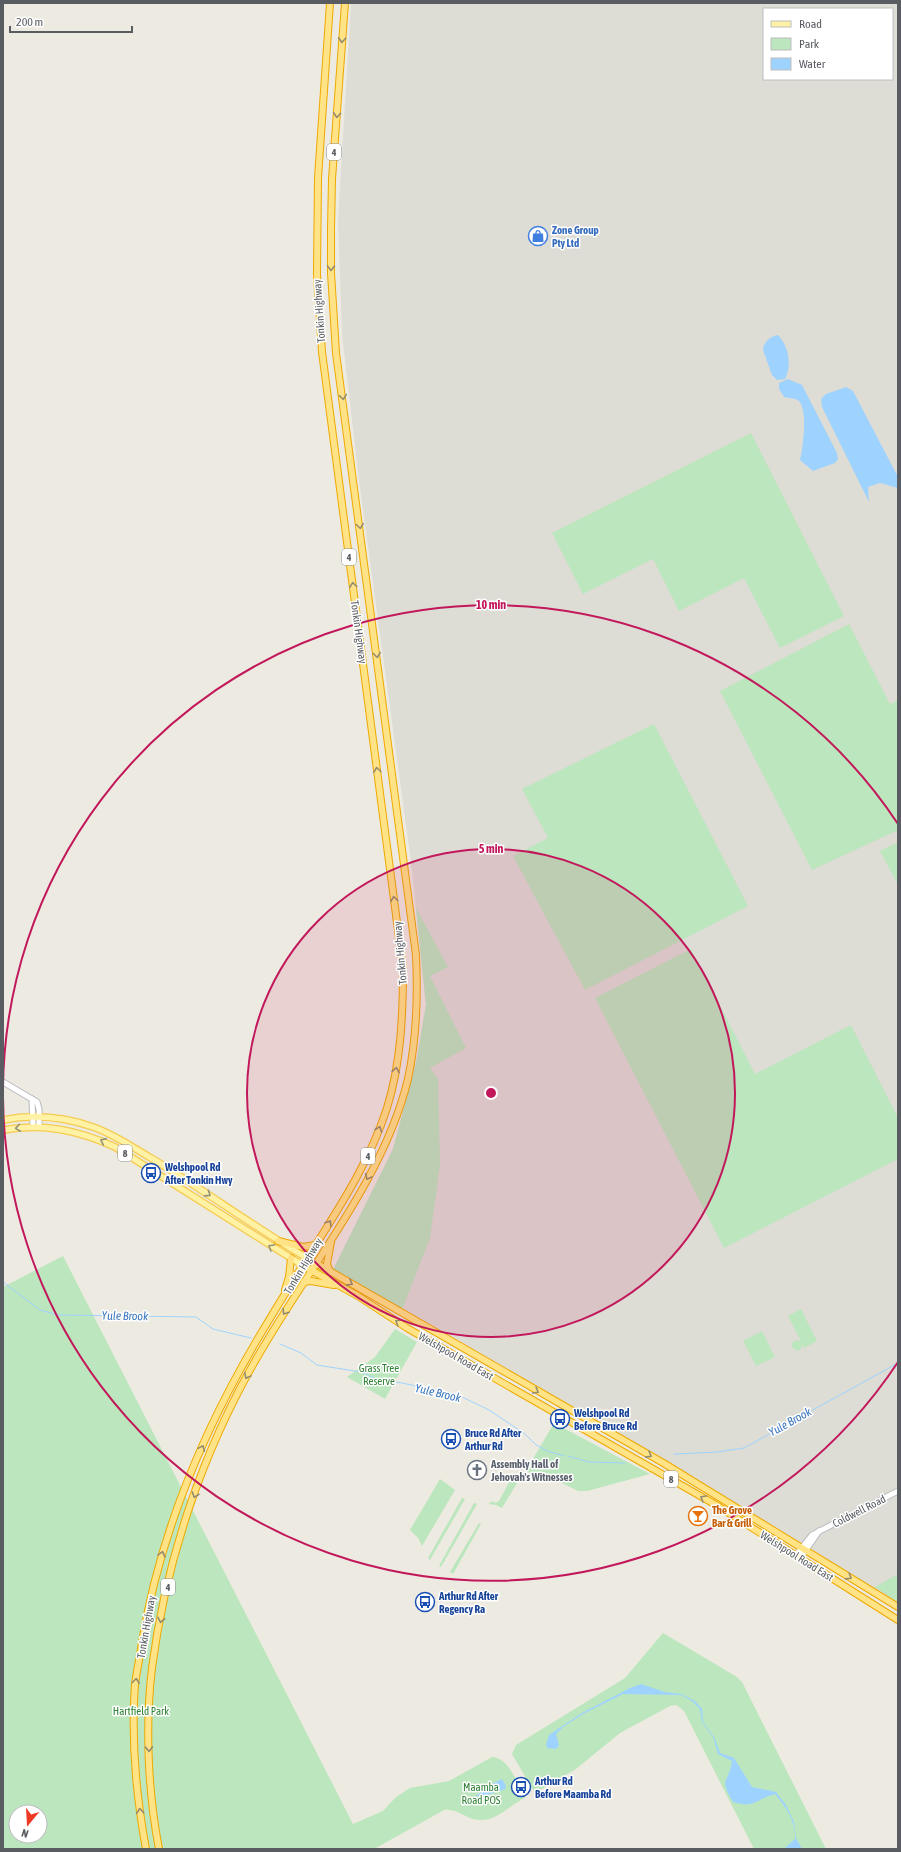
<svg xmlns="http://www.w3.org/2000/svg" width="901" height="1852" font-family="'Asap Condensed',sans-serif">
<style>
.industrial{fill:#dddcd5;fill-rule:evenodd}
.green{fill:#bce6bd;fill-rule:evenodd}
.water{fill:#9fd3ff}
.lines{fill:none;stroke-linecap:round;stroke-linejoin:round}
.stream{stroke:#9fd3ff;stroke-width:1}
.secondary-casing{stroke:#b7bac0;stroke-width:7}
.primary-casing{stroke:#f6cb51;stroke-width:8}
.highway-casing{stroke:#eea900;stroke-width:8}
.secondary{stroke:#fff;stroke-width:5}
.primary{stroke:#fff2a4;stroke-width:5.5}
.highway{stroke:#ffe386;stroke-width:6}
.oneway{stroke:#938c6f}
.oneway2{stroke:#939179}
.ring{fill:none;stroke:#c2185b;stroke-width:2}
.labels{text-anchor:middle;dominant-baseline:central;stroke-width:3;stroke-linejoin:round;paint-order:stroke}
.shield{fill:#fff;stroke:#8b8e91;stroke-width:1}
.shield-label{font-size:10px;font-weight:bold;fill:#595d62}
.shop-label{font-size:11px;font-weight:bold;fill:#366cbe;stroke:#fff;text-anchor:start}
.street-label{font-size:11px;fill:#595d62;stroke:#fff}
.transit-label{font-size:11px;font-weight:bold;fill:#164399;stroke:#fff;text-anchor:start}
.park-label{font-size:11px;fill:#308236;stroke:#fff}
.worship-label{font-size:11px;font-weight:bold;fill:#5b616d;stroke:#fff;text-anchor:start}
.food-label{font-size:11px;font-weight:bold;fill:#c56008;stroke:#fff;text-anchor:start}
.water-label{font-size:12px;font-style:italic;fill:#3c78bd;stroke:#fff}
.centre{fill:#c2185b;stroke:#fff;stroke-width:2}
.ring-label{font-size:12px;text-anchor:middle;font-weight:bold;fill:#c2185b;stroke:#fff;stroke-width:3;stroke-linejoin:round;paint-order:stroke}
</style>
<rect width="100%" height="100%" fill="#edebe1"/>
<!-- industrial -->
<path class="industrial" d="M351,3h547v1601l-97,-61 -468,-273 60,-121 17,-54 16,-90 -15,-143 -52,-382 -17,-146 -4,-114zM764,9h128v70h-128z"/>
<!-- green -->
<g class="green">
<polygon points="751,433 844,616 780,648 744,578 679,611 653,559 583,594 552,533"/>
<polygon points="849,624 890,704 898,700 898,830 812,870 720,691"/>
<polygon points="654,724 748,906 585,990 513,856 548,838 522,789"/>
<polygon points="898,842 898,885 880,851"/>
<polygon points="416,908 448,967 430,976 466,1048 430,1068 438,1079 440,1165 430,1238 402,1310 333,1270 393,1149 417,1058 426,1005"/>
<polygon points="691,949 755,1074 851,1025 898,1118 898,1159 724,1248 595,998"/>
<path d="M63,1256l290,568 30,-13 13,-14 14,-9 39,-7 43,-24c18,1 25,27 33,41 -14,6 -28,23 -45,22 -13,0 -23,-12 -36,-10l-70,39h-371v-562zM16,1812h24v24h-24z"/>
<polygon points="801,1309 817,1341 804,1348 802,1344 801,1349 797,1351 792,1347 792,1343 796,1340 801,1341 788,1316"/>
<polygon points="395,1329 417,1342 385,1399 347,1377 375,1357"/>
<polygon points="762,1331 775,1357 756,1366 743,1341"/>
<polygon points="554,1423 650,1474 587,1491 578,1491 554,1479 546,1481 526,1471"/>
<polygon points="440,1479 455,1490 422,1546 418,1538 410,1530"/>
<polygon points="511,1479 517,1483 502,1508 496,1505 488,1504 493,1501 495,1503 499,1501"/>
<polygon points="462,1498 465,1499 430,1560 428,1558"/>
<polygon points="474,1503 477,1504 441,1567 439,1566"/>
<polygon points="479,1523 481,1524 453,1574 450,1572"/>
<polygon points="898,1574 898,1602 875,1587"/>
<polygon points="663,1633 737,1677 742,1682 826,1849 754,1849 684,1711 676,1705 670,1706 620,1733 576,1769 537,1792 533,1790 512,1754 516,1745 625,1678"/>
</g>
<!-- water -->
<g class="water">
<path d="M778,335c11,12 14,30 7,44l-8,1 -5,-5 -9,-25c0,-8 8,-14 15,-15z"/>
<path d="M788,379l14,6 35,68 1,6 -3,4 -22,8 -13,-11c3,-12 8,-49 -1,-59 -4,-3 -10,-3 -15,-4l-5,-8v-6z"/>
<polygon points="846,387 853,391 898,477 898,488 880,483 868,487 869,502 822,407 821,399 826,394"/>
<path d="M641,1684l24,8 16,2 14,7 7,8 1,13 11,15 6,16 14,5 18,29 24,5 10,13 8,17 2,16 6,11h-18l11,-10c1,-18 -9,-32 -20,-45 -19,5 -20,15 -42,8 -15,-25 -4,-18 -1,-41l-14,-7 -5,-17 -11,-15 -2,-13 -8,-8 -11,-6 -58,-1 -40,20 -20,13 -7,7 3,11 -3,4 -9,-1 -1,-3 3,-10 33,-22 48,-25z"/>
<polygon points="502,1779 506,1786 505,1789 481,1797 476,1796 488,1786"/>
</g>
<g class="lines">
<!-- stream -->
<g class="stream">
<polyline points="3,1282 40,1310 58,1315 196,1317 213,1329 251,1338"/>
<polyline points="280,1344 301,1353 317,1365 361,1372 378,1380 402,1383 458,1395 489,1410 525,1434 535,1444 547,1451 564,1456"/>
<polyline points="674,1454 717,1452 744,1448 898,1363"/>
<polyline points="568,1456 589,1462 625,1463"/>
</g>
<defs>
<g id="secondary">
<polyline points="3,1082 37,1102 39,1109 39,1126"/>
<polyline points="32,1099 33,1126"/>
<polyline points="796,1555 812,1535 898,1491"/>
<polyline points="801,1557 819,1531"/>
</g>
<g id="primary">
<path d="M3,1120c30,-6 61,-3 90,7 21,7 39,20 58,31 53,32 103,69 156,100"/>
<path d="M3,1130c40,-7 75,0 112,17l187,118"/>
</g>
<g id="highway">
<polyline points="278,1241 303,1247 315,1245"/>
<polyline points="314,1262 665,1464 898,1607"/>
<polyline points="309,1269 358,1296 407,1328 716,1505 898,1620"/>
<polyline points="330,1272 327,1264 331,1242"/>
<polyline points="304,1282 311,1281 334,1285"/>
<polyline points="285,1290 289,1277 291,1258"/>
<path d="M146,1849c-10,-54 -15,-110 -11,-165 2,-14 5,-28 7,-42 18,-109 62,-213 118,-307 18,-30 36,-60 55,-89 28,-44 56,-88 72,-138 14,-45 16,-93 16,-140l-81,-616 -5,-78 1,-96 12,-175"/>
<path d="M159,1849c-11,-57 -14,-123 -7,-181 14,-109 51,-218 106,-312 50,-88 126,-177 150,-277 9,-42 10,-82 8,-124l-80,-602 -5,-80v-44l1,-50 13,-176"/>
</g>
</defs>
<!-- secondary casing -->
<use href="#secondary" class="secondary-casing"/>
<!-- primary casing -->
<use href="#primary" class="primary-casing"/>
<!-- highway casing -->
<use href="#highway" class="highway-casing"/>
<!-- secondary -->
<use href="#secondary" class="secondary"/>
<!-- primary -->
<use href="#primary" class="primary"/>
<!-- highway -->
<use href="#highway" class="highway"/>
</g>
<!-- one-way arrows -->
<defs><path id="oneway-chevron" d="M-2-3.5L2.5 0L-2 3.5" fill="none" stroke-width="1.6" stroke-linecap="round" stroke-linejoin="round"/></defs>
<g class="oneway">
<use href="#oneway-chevron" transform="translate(342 40) rotate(94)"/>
<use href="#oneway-chevron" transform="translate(337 115) rotate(94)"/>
<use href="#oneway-chevron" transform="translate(331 268) rotate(90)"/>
<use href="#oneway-chevron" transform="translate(343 397) rotate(82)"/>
<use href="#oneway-chevron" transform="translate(360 526) rotate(82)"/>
<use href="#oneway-chevron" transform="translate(353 585) rotate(-98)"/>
<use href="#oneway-chevron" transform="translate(377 655) rotate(83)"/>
<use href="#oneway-chevron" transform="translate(377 770) rotate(-97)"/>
<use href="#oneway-chevron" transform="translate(394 899) rotate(-98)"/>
<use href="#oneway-chevron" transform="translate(396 1070) rotate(-81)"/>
<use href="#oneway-chevron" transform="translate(379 1129) rotate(-70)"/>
<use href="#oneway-chevron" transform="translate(368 1177) rotate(118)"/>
<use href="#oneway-chevron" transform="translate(329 1223) rotate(-58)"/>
<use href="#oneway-chevron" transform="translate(350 1283) rotate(29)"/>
<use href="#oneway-chevron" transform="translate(285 1312) rotate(122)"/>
<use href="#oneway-chevron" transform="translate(398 1322) rotate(-149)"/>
<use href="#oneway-chevron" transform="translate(247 1376) rotate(118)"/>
<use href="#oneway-chevron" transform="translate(536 1391) rotate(30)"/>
<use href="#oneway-chevron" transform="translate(202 1448) rotate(-66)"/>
<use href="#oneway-chevron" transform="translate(649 1455) rotate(29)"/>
<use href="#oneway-chevron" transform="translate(195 1495) rotate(109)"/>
<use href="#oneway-chevron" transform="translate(703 1498) rotate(-150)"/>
<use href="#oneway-chevron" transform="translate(162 1554) rotate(-74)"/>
<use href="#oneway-chevron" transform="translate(849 1577) rotate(32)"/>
<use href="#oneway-chevron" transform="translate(161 1620) rotate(101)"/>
<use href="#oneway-chevron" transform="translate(136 1681) rotate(-83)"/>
<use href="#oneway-chevron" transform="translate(149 1749) rotate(88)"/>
<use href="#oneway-chevron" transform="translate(140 1811) rotate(-96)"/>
</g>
<g class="oneway2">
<use href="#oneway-chevron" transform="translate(18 1128) rotate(172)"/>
<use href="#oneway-chevron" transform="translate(103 1141) rotate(-156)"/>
<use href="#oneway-chevron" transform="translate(208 1194) rotate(33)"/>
<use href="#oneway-chevron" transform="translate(271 1247) rotate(-149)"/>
</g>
<!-- distance rings -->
<circle cx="491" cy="1093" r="244" fill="#c2185b" fill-opacity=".12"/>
<g class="ring">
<circle cx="491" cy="1093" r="244"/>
<path d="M898 1362A488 488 0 0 1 3 1097M3 1089A488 488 0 0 1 898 824"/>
</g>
<!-- icons -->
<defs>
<symbol id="shop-ring" viewBox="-11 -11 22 22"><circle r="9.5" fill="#fff" stroke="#3f7fe0" stroke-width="1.5"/><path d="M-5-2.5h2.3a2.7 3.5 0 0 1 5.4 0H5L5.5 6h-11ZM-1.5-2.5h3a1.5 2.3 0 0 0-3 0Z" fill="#3f7fe0"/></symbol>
<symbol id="bus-ring" viewBox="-11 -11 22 22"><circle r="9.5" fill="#fff" stroke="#1a4fb4" stroke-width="1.5"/><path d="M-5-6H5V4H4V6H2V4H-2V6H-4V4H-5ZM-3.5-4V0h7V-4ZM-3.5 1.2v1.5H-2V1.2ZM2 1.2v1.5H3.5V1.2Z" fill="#1a4fb4"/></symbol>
<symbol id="church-ring" viewBox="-11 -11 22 22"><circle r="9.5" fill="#fff" stroke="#6b7280" stroke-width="1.5"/><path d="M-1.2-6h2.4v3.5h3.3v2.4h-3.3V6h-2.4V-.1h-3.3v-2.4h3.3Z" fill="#6b7280"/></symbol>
<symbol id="bar-ring" viewBox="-11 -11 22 22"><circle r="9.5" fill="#fff" stroke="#e8710a" stroke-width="1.5"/><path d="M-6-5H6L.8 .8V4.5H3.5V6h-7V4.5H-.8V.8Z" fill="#e8710a"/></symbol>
</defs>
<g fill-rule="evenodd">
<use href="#shop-ring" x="527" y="225" width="22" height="22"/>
<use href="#bus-ring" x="140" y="1162" width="22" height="22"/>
<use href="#bus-ring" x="549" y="1408" width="22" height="22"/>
<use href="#bus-ring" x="440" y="1428" width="22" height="22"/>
<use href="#church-ring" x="466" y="1459" width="22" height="22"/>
<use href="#bar-ring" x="687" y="1505" width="22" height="22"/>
<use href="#bus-ring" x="414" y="1591" width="22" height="22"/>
<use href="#bus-ring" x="510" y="1776" width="22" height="22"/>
</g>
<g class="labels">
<!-- shield labels -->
<g class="shield">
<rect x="327" y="144" width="14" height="16" rx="3"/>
<rect x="342" y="549" width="14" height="16" rx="3"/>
<rect x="118" y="1145" width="14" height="16" rx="3"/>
<rect x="361" y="1148" width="14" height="16" rx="3"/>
<rect x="664" y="1471" width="14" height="16" rx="3"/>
<rect x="161" y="1579" width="14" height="16" rx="3"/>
</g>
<g class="shield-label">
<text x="334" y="152">4</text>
<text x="349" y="557">4</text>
<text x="125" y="1153">8</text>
<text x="368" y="1156">4</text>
<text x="671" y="1479">8</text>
<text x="168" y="1587">4</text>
</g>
<!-- shop labels -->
<g class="shop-label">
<text x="552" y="230">Zone Group<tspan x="552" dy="13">Pty Ltd</tspan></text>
</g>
<!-- street labels -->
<g class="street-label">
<text transform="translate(319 311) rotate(-94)">Tonkin Highway</text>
<text transform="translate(359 632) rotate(82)">Tonkin Highway</text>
<text transform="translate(400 953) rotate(-95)">Tonkin Highway</text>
<text transform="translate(303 1266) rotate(-59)">Tonkin Highway</text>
<text transform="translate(456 1356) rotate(30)">Welshpool Road East</text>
<text transform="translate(859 1511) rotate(-27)">Coldwell Road</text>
<text transform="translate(797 1556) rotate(32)">Welshpool Road East</text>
<text transform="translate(146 1627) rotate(-80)">Tonkin Highway</text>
</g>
<!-- transit labels -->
<g class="transit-label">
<text x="165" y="1167">Welshpool Rd<tspan x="165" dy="13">After Tonkin Hwy</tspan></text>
<text x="574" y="1413">Welshpool Rd<tspan x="574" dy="13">Before Bruce Rd</tspan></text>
<text x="465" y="1433">Bruce Rd After<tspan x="465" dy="13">Arthur Rd</tspan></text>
<text x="439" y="1596">Arthur Rd After<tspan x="439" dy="13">Regency Ra</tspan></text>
<text x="535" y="1781">Arthur Rd<tspan x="535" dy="13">Before Maamba Rd</tspan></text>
</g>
<!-- park labels -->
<g class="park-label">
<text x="379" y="1368">Grass Tree<tspan x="379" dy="13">Reserve</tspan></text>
<text x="141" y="1711">Hartfield Park</text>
<text x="481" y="1787">Maamba<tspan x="481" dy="13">Road POS</tspan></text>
</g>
<!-- worship labels -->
<g class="worship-label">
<text x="491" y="1464">Assembly Hall of<tspan x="491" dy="13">Jehovah's Witnesses</tspan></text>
</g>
<!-- food labels -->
<g class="food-label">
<text x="712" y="1510">The Grove<tspan x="712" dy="13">Bar &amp; Grill</tspan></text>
</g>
<!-- water labels -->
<g class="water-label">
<text transform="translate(125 1316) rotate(1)">Yule Brook</text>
<text transform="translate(438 1393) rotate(13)">Yule Brook</text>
<text transform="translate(790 1422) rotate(-29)">Yule Brook</text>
</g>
</g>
<circle cx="491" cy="1093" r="6" class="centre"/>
<g class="ring-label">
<text x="491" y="609">10 min</text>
<text x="491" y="853">5 min</text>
</g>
<!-- border -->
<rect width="901" height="1852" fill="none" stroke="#595d62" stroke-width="8"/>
<!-- legend -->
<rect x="763" y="8" width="130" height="72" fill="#ffffff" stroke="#bdbec0"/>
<rect x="771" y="21" width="20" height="6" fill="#fff2a4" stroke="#bdbec0"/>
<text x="799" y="28" font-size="12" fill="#595d62">Road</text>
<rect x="771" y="38" width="20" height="12" fill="#bce6bd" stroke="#bdbec0"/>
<text x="799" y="48" font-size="12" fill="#595d62">Park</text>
<rect x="771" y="58" width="20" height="12" fill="#9fd3ff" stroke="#bdbec0"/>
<text x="799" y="68" font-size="12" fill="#595d62">Water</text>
<!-- north arrow -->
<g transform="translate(28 1824) rotate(198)"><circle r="19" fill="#ffffff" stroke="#bdbec0"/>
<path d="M0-3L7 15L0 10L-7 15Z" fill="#ef3925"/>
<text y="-6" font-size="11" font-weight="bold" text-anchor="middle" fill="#595d62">N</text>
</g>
<!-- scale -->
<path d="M10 26v6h122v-6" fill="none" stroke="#595d62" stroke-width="2"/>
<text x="16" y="26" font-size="12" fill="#595d62" stroke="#ffffff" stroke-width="3" paint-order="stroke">200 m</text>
</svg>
